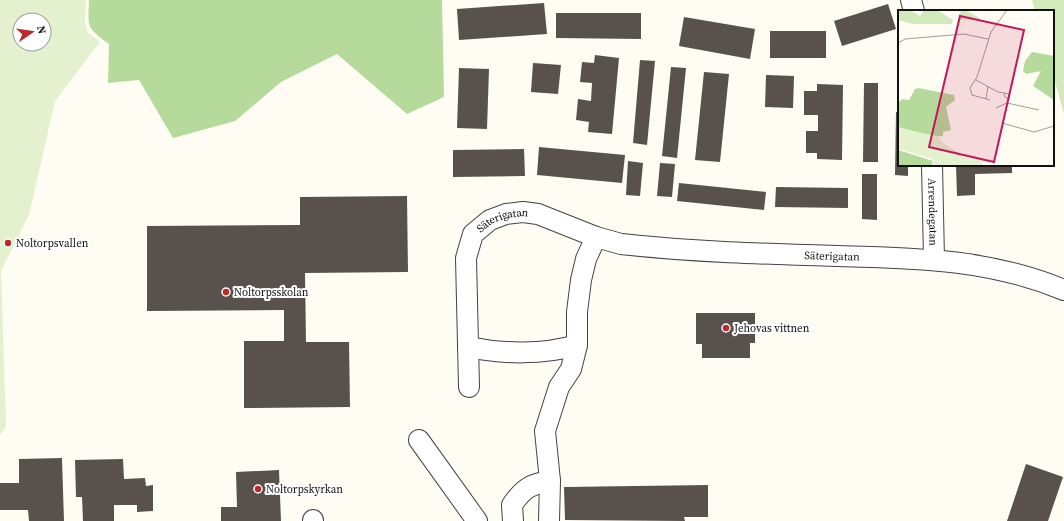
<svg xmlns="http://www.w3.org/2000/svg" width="1064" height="521" font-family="'Source Serif 4',serif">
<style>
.green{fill:#d2e9bc}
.forest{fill:#b5da9b}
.pitch{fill:#e3f1ce;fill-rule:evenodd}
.building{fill:#58514c}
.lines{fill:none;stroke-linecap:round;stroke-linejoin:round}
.minor-casing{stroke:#434343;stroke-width:22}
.minor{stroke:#fff;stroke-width:20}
.poi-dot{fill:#bf2829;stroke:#fff;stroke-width:1.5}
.labels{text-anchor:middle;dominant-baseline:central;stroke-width:4;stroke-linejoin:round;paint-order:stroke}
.street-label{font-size:11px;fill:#101010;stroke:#fff}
.poi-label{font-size:11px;fill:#101010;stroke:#fff;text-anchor:start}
.inset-road{fill:none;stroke:#9f9e98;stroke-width:1}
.view{fill:#c2185b;fill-opacity:0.15;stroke:#c2185b;stroke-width:2}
.inset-edge{fill:none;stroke:#101010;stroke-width:2}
</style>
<rect width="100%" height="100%" fill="#fffdf3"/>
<!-- green -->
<polygon class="green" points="1032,0 1064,0 1064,114 1053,74 1053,11 1035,11"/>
<!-- forest -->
<path class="forest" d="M89,0h353l2,97 -37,17 -70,-60 -56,28 -46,39 -62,17 -34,-58 -31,3 1,-39c-23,-17 -21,-16 -20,-44z"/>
<!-- pitch -->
<path class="pitch" d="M0,0h86l-1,22 3,11 12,9 -45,59 -26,114 -28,56 5,156 -6,8zM20,20h24v24h-24z"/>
<!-- building -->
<g class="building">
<polygon points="544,3 547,34 459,40 457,9"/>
<polygon points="888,4 896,29 842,46 834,21"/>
<polygon points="556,13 641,13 641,39 556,38"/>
<polygon points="684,17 755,29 750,59 679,46"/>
<rect x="770" y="31" width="56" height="27"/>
<polygon points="595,55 619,58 612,134 588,132 589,122 576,120 578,99 591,101 592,83 580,82 582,62 594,63"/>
<polygon points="640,60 655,61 647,145 633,143"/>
<polygon points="533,63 561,65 558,94 531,92"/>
<polygon points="671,67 686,68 677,158 662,156"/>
<polygon points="459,68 489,69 487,129 457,128"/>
<polygon points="704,72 729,74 720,162 695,160"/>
<polygon points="766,75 794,76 793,108 765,107"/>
<polygon points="864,83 878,83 878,162 863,162"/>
<polygon points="817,84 843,85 842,160 817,159 817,153 806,153 806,131 818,131 818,115 804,115 804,91 817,91"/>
<polygon points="896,112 899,112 899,165 908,165 908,176 895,175"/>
<polygon points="539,147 625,155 622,183 537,175"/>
<polygon points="524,149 525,176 453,177 453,150"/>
<polygon points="628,161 643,163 640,196 626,195"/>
<polygon points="660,163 675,164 672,197 657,196"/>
<polygon points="956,165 1012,165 1012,173 975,174 975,195 957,196"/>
<polygon points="862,174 877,174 877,220 862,219"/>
<polygon points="679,183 766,192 764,210 677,201"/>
<polygon points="776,187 848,188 848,208 775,207"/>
<polygon points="407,196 408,272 305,273 306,342 349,342 350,407 244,408 244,341 284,341 284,310 147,311 147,226 300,225 300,197"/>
<polygon points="696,313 755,313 755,343 750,343 750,358 702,358 702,344 696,344"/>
<polygon points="62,458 64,521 29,521 28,510 0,510 0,483 19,483 19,459"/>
<polygon points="123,459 124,479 145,478 146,486 153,485 153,511 137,512 137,505 114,505 114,521 83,521 82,497 76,497 75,460"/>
<polygon points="1026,464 1063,477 1048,521 1007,521"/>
<polygon points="279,470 281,521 221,521 221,507 237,507 236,472"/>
<polygon points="708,485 708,517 684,517 685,521 565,520 564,487"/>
</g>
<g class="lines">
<defs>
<g id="minor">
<polyline points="911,0 914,11"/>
<path id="s1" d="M932,165l2,94"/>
<path d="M468,347c34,7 75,8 109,-2"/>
<path id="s2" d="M469,387l-3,-129 7,-24 17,-14 16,-6 17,-2 15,2 58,23 25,7c72,8 145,10 217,12 80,2 151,3 226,34"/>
<polyline points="419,440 477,521"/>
<polyline points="313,521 313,520"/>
<path d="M513,521l-1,-16c11,-16 18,-21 38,-24"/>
<polyline points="549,521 550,481 545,431 559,387 571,369 577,345 577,312 581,280 586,259 596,237"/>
</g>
</defs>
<!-- minor casing -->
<use href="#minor" class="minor-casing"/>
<!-- minor -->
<use href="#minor" class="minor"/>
</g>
<!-- markers -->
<g class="poi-dot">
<circle cx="8" cy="243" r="4"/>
<circle cx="226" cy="292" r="4"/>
<circle cx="726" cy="328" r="4"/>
<circle cx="258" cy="489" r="4"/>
</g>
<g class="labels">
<!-- street labels -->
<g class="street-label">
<text stroke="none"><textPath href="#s1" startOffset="47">Arrendegatan</textPath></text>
<text stroke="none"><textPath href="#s2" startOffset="188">Säterigatan</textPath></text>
<text stroke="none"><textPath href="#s2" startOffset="525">Säterigatan</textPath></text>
</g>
<!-- poi labels -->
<g class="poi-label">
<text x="16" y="243">Noltorpsvallen</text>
<text x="234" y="292">Noltorpsskolan</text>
<text x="734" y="328">Jehovas vittnen</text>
<text x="266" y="489">Noltorpskyrkan</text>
</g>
</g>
<!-- overview -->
<g transform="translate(898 10)">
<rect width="156" height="156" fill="#fffdf3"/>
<path d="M0,0h12l10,6 4,-6h13l16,10 -1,4h-39l-15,-4zM63,0h5l15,9 -23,1z" fill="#d2e9bc"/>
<path d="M134,42l22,4v44l-21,-14 8,-15 -15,3 -3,-3 2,-10zM20,78l36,7 1,5 -9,7 5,23 -8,2v4l-9,1 -36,-10v-24l4,-4 7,1 6,-11zM0,140l35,11 -2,5h-33z" fill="#b5da9b"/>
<path d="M0,118l39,8 6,7 20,12 19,3 1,8h-51l2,-6 -4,-2 -32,-9z" fill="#e3f1ce"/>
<path class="inset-road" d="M0,33l7,-4 47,-4 12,-1 24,5M78,70l22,12 6,1 5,1v5l-4,-2 -1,-4M88,89l2,-13M92,90l-18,-5 -2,-7 7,-11 14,-45 16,-22M98,98l11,-5 32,7M104,113l32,9 20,-6"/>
<path class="view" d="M62,6l64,14 -30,132 -65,-15z"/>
<rect width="156" height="156" class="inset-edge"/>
</g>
<!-- north arrow -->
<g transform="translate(32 32) rotate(77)"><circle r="19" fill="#ffffff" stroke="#9f9f9f"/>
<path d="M0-3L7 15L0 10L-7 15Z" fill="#bf2829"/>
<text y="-6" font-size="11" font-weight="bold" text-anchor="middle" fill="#101010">N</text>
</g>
</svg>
